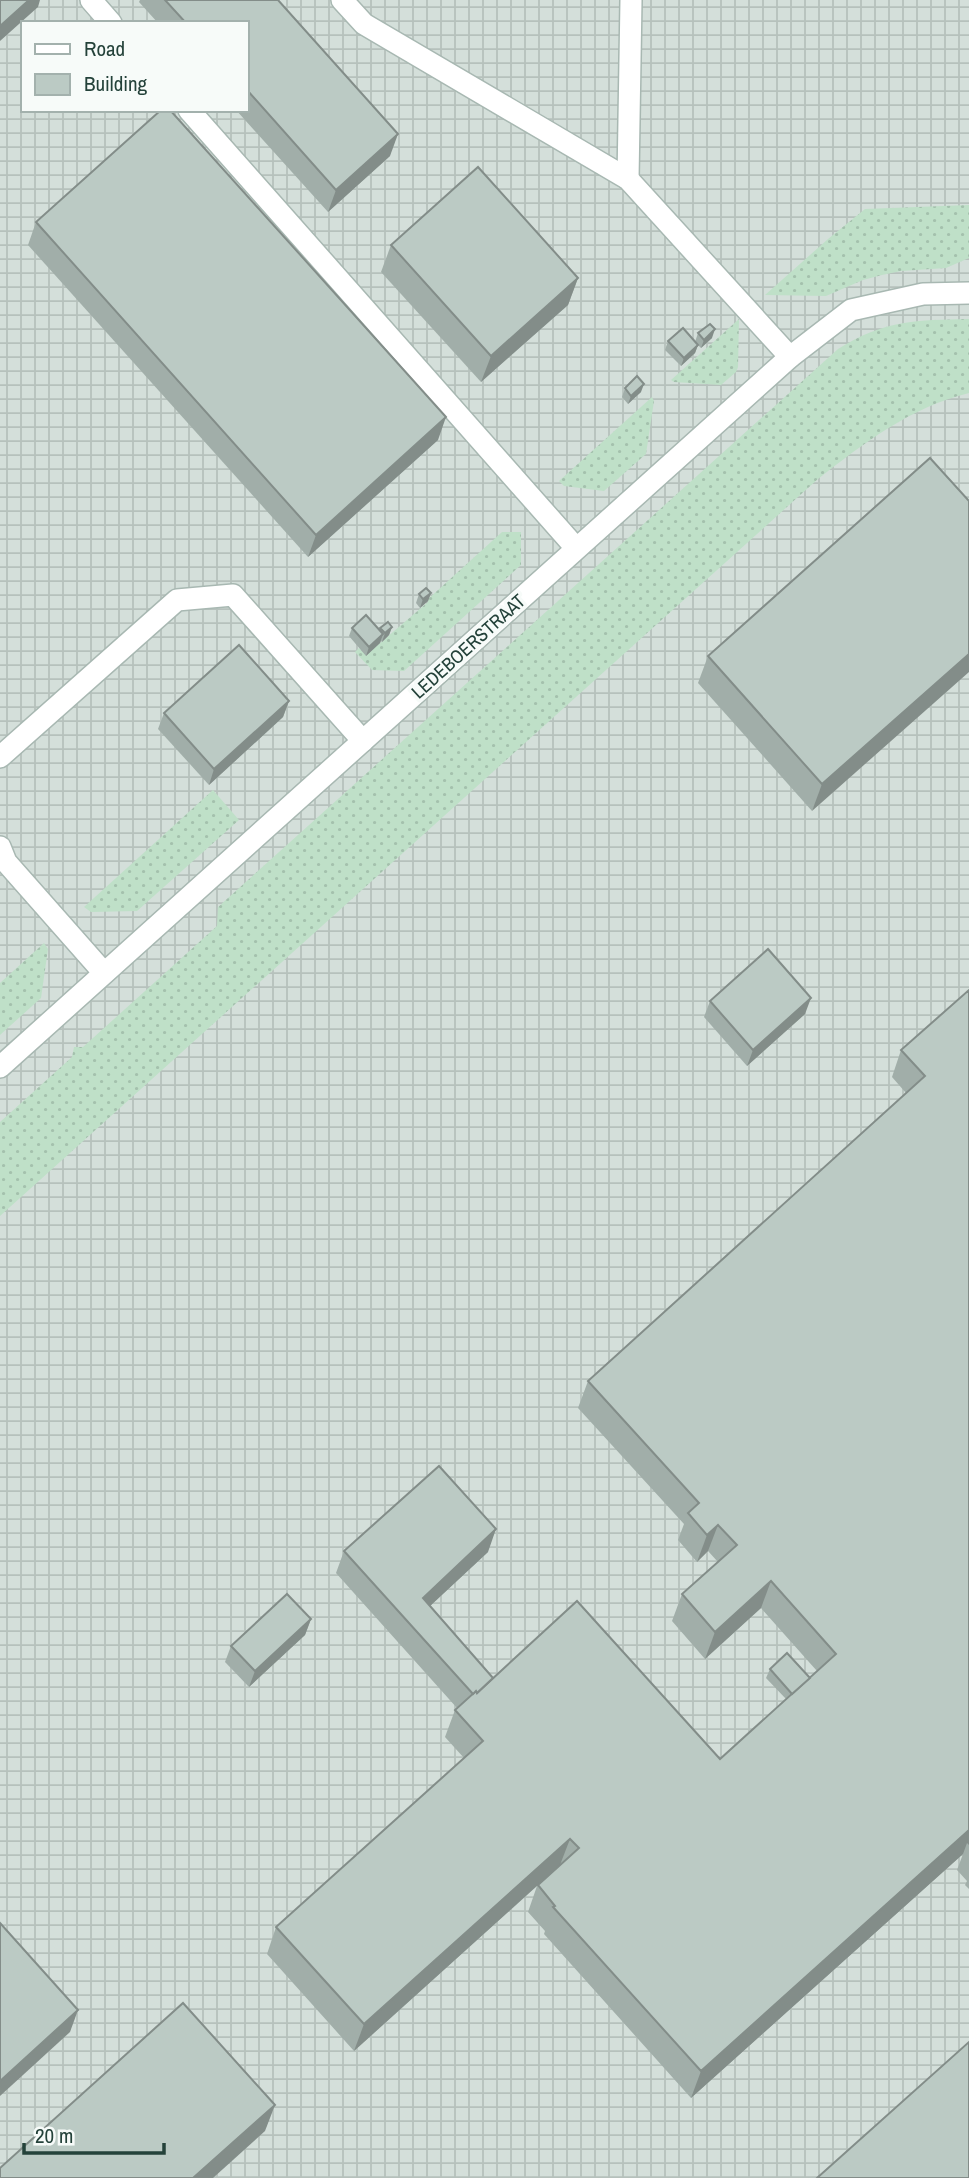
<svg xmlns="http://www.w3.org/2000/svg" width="969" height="2178" font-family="'Archivo Narrow',sans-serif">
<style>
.industrial{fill:url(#industrial-grid);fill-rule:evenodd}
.grass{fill:url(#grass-dots)}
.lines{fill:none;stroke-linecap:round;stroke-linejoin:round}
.lane-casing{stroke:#a8b8b2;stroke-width:24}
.street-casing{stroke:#a8b8b2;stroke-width:24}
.lane{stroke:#fff;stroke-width:21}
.street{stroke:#fff;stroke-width:21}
.wall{fill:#a1aea9}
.shaded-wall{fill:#838d89}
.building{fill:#bbcac4;stroke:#838d89;stroke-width:2}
.labels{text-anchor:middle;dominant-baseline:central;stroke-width:7;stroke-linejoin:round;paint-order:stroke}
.street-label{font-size:19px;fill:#24423a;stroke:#f7fbf9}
</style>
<defs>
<pattern id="industrial-grid" width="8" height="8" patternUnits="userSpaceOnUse" patternTransform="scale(1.75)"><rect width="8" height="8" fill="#d4dfda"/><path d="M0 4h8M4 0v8" fill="none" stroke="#b6c1bc"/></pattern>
<pattern id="grass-dots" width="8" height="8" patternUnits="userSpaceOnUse" patternTransform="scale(1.75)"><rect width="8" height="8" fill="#bfe0c8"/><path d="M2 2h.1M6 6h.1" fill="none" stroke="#a4c1ad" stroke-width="1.8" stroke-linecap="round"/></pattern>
</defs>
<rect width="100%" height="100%" fill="#e6efeb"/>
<!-- industrial -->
<path class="industrial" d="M0,0h969v2178h-969zM23,23h224v87h-224z"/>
<!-- grass -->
<g class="grass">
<polygon points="969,205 969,258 946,268 901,271 882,275 863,280 826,296 765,295 828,239 865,209"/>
<polygon points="739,319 738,367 736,372 721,385 674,382 671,380"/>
<path d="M969,319v74c-58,14 -105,50 -151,86l-818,737v-94l72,-65 2,-10h9l134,-121 1,-19 620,-558c46,-29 79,-29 131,-30z"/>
<polygon points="652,397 654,401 646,454 604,491 564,486 559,481"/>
<polygon points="502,532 521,532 521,565 404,671 372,670 355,652 359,648 366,655 428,602 427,600"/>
<polygon points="213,790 239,820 137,911 91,912 84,907"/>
<polygon points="44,943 48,949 41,998 0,1035 0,983"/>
</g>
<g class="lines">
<defs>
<g id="lane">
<polyline points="91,0 111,23"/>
<polyline points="342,0 364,24 628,179 790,357"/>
<polyline points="189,110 576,548"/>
<polyline points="628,179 631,0"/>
<polyline points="0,757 177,600 233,595 363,741"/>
<polyline points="0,847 6,862 104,973"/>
</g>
<polyline id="street" points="0,1067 790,357 851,310 923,294 969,293"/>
</defs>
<!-- lane casing -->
<use href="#lane" class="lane-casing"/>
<!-- street casing -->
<use href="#street" class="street-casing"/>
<!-- lane -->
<use href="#lane" class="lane"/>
<!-- street -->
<use href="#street" class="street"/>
</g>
<!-- wall -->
<g class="wall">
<polygon points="140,0 278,0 390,156 328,212 236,110 247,110 247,23 158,23 139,2"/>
<polygon points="36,222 438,440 308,557 28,245"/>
<polygon points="391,245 578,278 568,305 481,382 381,272"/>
<polygon points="698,333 712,338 701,348 698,345 695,353 681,366 665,350 668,341 695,342"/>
<polygon points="625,388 641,392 628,404 622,397"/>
<polygon points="969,501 812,811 698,683 708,656"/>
<polygon points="431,593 428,601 420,608 416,603 419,594"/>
<polygon points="392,627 389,635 382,642 381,641 380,643 366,656 349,636 352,628 379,630 380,628"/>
<polygon points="289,701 283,717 209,785 158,729 164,713"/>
<polygon points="969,990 969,1889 965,1885 967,1881 957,1870 963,1854 691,2098 544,1934 545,1931 528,1912 537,1886 354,2051 267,1954 276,1927 464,1758 445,1737 455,1710 457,1708 336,1573 344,1551 488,1552 430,1606 493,1678 720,1759 786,1699 766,1678 770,1669 810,1678 817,1671 761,1608 705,1659 672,1621 682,1594 718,1562 708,1551 697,1562 678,1540 684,1524 578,1408 588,1381 906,1093 892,1077 901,1050"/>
<polygon points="710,1001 805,1014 747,1066 704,1017"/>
<polygon points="311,1619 305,1635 249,1687 225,1662 231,1646"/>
</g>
<!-- shaded-wall -->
<g class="shaded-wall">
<polygon points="29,0 40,0 38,7 0,41 0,26"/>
<polygon points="398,134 390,156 328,212 336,190"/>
<polygon points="578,278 568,305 481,382 491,356"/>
<polygon points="715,329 712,338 701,348 704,340"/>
<polygon points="698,345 695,353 681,366 684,358"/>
<polygon points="644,384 641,392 628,404 631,396"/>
<polygon points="446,417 438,440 308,557 316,535"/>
<polygon points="431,593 428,601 420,608 423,599"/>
<polygon points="392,627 389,635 382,642 385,633"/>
<polygon points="383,634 380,643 366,656 369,647"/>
<polygon points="969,654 969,672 812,811 822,784"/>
<polygon points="289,701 283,717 209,785 214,769"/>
<polygon points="811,998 805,1014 747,1066 753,1050"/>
<polygon points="718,1525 708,1551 697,1562 707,1535"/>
<polygon points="496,1529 488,1552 415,1620 423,1598"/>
<polygon points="771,1581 761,1608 705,1659 715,1632"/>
<polygon points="311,1619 305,1635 249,1687 255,1671"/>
<polygon points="969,1830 969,1845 967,1843 963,1854 691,2098 701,2071"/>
<polygon points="570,1839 560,1865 354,2051 364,2024"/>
<polygon points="78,2010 70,2032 0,2096 0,2081"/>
<polygon points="275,2105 265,2131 213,2178 193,2178"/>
</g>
<!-- building -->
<g class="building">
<polygon points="0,0 29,0 0,26"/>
<polygon points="165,0 278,0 398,134 336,190 247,90 247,23 186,23"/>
<polygon points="161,110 170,110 446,417 316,535 36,222"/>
<polygon points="478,167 578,278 491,356 391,245"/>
<polygon points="710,324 715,329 704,340 698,333"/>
<polygon points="683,328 698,345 684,358 668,341"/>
<polygon points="637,376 644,384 631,396 625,388"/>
<polygon points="930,458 969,501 969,654 822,784 708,656"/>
<polygon points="426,588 431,593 423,599 419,594"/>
<polygon points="366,615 383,634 369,647 352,628"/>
<polygon points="388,622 392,627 385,633 380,628"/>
<polygon points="239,645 289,701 214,769 164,713"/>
<polygon points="768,949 811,998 753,1050 710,1001"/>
<polygon points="969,990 969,1830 701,2071 553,1907 555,1906 538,1885 579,1848 570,1839 364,2024 276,1927 483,1741 455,1710 476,1691 477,1693 577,1601 720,1759 836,1654 771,1581 715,1632 682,1594 737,1545 718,1525 707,1535 688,1513 699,1503 588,1381 925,1076 901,1050"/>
<polygon points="439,1466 496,1529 423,1598 493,1678 477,1693 476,1691 473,1694 344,1551"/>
<polygon points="287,1594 311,1619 255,1671 231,1646"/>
<polygon points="787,1653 810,1678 792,1694 770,1669"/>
<polygon points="0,1923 78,2010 0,2081"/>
<polygon points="183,2003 275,2105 193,2178 0,2178 0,2168"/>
<polygon points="969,2042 969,2178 817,2178"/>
</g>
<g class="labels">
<!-- street labels -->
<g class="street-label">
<text transform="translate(468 646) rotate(-42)">LEDEBOERSTRAAT</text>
</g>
</g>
<!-- legend -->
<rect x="21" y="21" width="228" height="91" fill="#f7fbf9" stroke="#a3b1ad" stroke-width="2"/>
<rect x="35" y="44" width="35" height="10" fill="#ffffff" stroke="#a3b1ad" stroke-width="2"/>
<text x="84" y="56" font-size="21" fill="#24423a">Road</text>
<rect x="35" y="74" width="35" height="21" fill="#bbcac4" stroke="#a3b1ad" stroke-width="2"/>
<text x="84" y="91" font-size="21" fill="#24423a">Building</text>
<!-- scale -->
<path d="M24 2143v10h140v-10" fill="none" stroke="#24423a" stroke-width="3.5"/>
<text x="35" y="2143" font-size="21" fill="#24423a" stroke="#f7fbf9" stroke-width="5" paint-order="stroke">20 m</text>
</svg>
